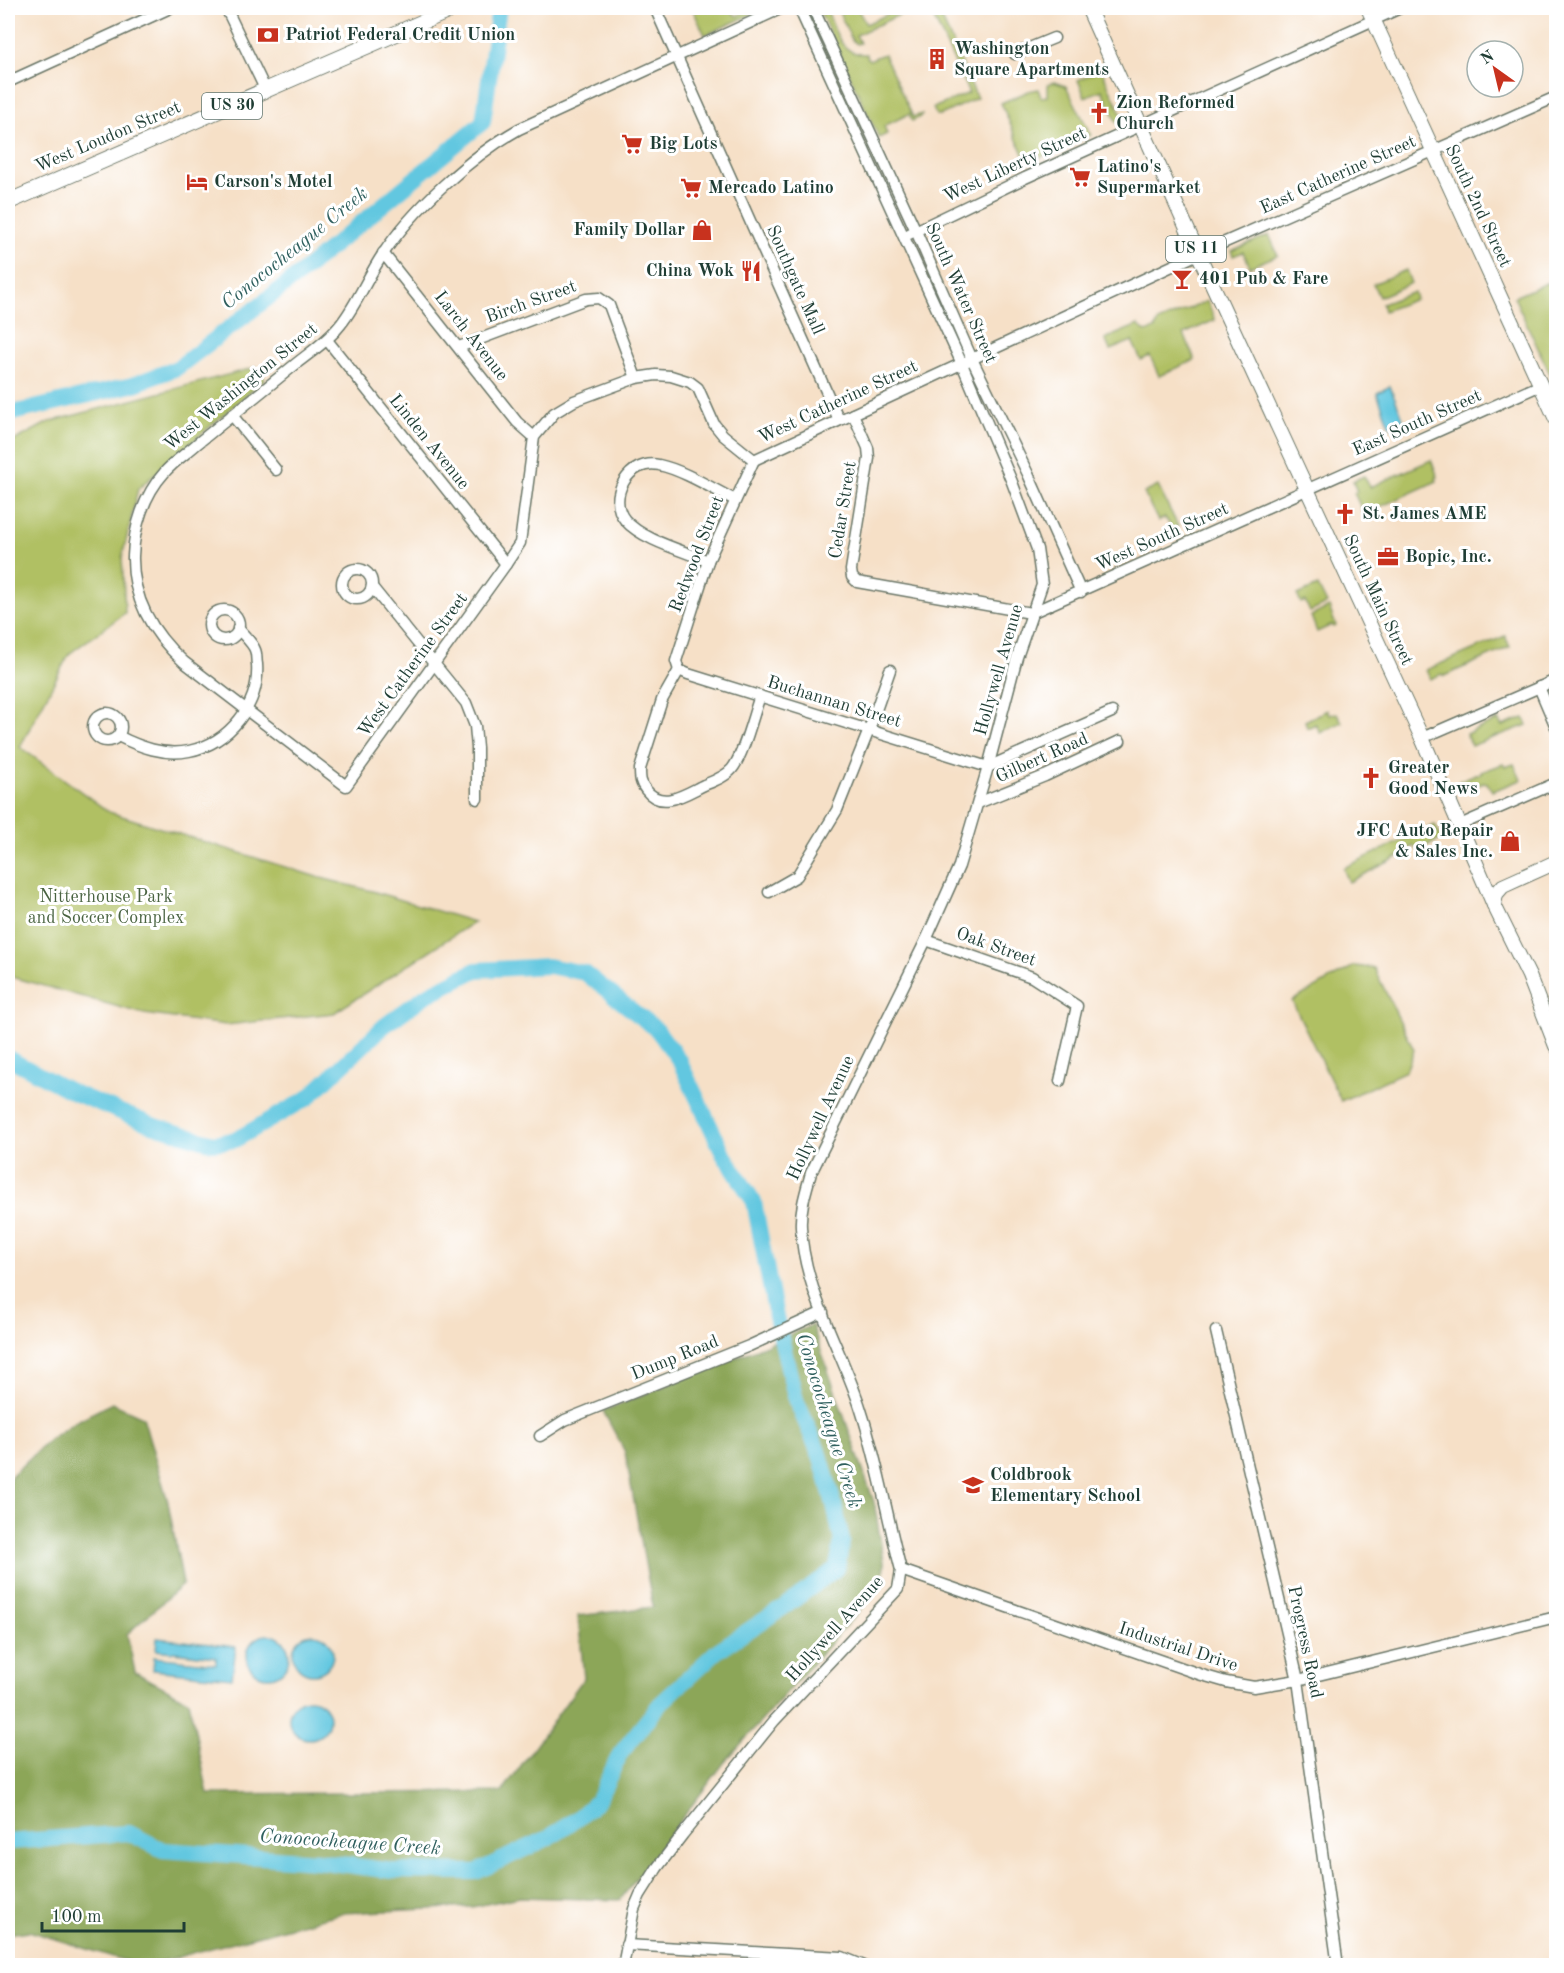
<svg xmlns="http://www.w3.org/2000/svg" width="1564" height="1973" font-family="'Old Standard TT',serif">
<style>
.green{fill:#b0c063;stroke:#687e4c;stroke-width:1.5}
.forest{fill:#8ca659;stroke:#567246;stroke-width:1.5}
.water{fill:#62c7e0;stroke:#40828a;stroke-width:1.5}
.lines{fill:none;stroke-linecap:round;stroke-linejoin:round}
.river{stroke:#62c7e0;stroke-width:16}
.minor-casing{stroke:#6a7667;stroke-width:13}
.major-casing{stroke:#6a7667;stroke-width:16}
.highway-casing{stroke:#6a7667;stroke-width:17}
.minor{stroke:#fff;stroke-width:10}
.major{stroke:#fff;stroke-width:14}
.highway{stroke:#fff;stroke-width:15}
.labels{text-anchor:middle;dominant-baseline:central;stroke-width:6;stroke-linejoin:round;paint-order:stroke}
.shield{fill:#fff;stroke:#627771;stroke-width:1.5}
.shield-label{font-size:16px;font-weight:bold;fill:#1f3d34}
.poi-label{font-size:18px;font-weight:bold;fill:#1f3d34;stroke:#fff;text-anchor:start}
.street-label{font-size:18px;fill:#1f3d34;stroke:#fff}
.park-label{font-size:18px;fill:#4a6442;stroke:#fff}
.water-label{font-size:20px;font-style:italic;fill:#30605f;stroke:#fff}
</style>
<rect width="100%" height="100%" fill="#fff"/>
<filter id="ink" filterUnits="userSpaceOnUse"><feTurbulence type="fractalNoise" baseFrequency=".0167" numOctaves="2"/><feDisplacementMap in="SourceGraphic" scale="12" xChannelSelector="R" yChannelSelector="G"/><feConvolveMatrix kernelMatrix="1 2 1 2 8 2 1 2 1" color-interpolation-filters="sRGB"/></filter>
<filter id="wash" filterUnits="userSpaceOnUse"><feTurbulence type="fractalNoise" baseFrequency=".008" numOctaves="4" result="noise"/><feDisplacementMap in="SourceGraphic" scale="24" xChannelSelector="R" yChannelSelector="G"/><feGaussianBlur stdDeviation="1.35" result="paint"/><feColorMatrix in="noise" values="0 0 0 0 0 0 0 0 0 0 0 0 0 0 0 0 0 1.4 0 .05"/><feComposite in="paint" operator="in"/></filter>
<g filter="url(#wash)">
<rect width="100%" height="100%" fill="#f6e0c7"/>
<!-- green -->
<g class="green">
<path d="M692,8c14,-1 35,-4 44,8l18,-8h12l-61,27z"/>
<path d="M818,8h8c9,20 13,48 40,46l3,6 15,-6 29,63 9,-3 -1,3 -9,4 -3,-7 -25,12 3,8 -8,4z"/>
<polygon points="837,8 857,8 866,24 899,9 901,14 856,35 860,43 857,44 852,40"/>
<polygon points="929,8 937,8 977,98 941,115 936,115 933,108 969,93"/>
<polygon points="1101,69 1124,120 1117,123 1102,90 1085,97 1078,80"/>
<polygon points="1054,82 1066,86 1091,135 1027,163 1001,103 1029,91 1038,89 1041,97 1048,96 1048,84"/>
<polygon points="1269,235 1278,255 1250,267 1243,252 1233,256 1231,251"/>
<polygon points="1406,270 1411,283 1379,297 1373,284"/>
<polygon points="1556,279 1556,387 1514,297"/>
<polygon points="1414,292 1416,299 1384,311 1382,304"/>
<polygon points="1207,301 1215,320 1184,334 1195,360 1159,376 1150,356 1141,360 1132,341 1110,350 1105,339 1138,325 1146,332 1155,329 1158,322"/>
<polygon points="257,367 265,379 138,489 122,558 125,613 69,654 20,747 109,812 317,877 372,891 474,922 334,1013 226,1025 144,1014 8,976 8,444 49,422"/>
<polygon points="1431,460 1438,477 1436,478 1437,481 1364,514 1354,493 1357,492 1353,481 1364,476 1370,487"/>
<polygon points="1158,486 1178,526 1173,529 1165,518 1158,521 1144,493"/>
<polygon points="1318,586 1327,604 1310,612 1305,601 1301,603 1297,595"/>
<polygon points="1329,607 1336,626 1334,627 1332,625 1317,632 1311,616"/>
<polygon points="1505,636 1510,647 1444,676 1442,674 1430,679 1426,670"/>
<polygon points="1327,710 1329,715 1337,713 1342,722 1320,733 1316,724 1307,728 1305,721"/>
<polygon points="1524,718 1527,725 1471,746 1466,734 1498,720 1502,726"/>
<polygon points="1503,764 1505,767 1514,764 1521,780 1492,791 1487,783 1484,782 1463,791 1459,781 1476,774 1477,775 1481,774 1481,772"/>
<polygon points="1435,825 1442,839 1417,850 1414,846 1405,850 1406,853 1349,882 1343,868"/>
<polygon points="1354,966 1374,968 1414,1050 1406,1071 1341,1101 1292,1001"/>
</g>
<!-- forest -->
<polygon class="forest" points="812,1325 874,1502 884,1562 883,1584 724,1763 620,1900 520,1897 472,1907 342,1913 148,1965 139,1965 29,1931 8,1934 8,1482 12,1475 50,1439 75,1422 112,1403 143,1417 168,1502 183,1584 127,1634 135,1672 189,1701 208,1794 502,1792 584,1678 578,1616 653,1607 625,1452 603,1411 769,1344"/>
<!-- water -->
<g class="water">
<polygon points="1390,386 1403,418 1399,427 1394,429 1389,425 1377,393"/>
<circle cx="313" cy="1654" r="20"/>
<circle cx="268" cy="1656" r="21"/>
<polygon points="157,1638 236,1647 232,1678 153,1670 154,1657 216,1664 216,1657 156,1650"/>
<circle cx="309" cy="1719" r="20"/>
</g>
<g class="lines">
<!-- river -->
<g class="river">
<polyline points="8,414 132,385 177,368 297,276 483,122 499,8"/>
<polyline points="8,1058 72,1092 152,1125 213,1143 235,1140 308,1098 384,1026 425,996 476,970 548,966 585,973 657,1030 679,1060 723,1153 754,1202 776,1317 796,1400 820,1455 834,1504 842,1541 837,1568 787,1605 717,1651 660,1704 620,1754 598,1800 578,1818 548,1838 476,1872 393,1871 317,1861 163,1850 129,1833 8,1842"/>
</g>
</g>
</g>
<g filter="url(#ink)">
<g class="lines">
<defs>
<g id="minor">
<polyline points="226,8 266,91"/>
<polyline points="655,8 839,420"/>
<polyline points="813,8 916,231 972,359 1028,474 1081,592"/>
<polyline points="1015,54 1054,38"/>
<polyline points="8,82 170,8"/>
<polyline points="909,234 1025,178 1400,8"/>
<polyline points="383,253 517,422 534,437"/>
<polyline points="327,340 506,564"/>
<polyline points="459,347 586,299 599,298 609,305 636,378"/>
<polyline points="853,414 868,448 869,458 851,570 852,577 857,582 1031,613"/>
<polyline points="232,415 276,470"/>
<path d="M754,460l-31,-25 -9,-11 -16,-36 -8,-6 -19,-6 -15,-1 -20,3 -62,23 -20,12 -20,24 -14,106 -14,21 -160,222 -162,-124c-31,-28 -52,-62 -51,-106 1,-29 11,-61 31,-83 9,-11 23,-20 34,-30 33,-27 66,-53 99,-80 15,-12 32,-23 44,-39 16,-20 27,-48 42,-70 30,-45 88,-98 136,-125l263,-121"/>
<polyline points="754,460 1198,254 1556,97"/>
<polyline points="754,460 708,561 676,661 679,670 688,674 988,767 1112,712"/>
<path d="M708,561c-24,-10 -66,-21 -83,-41 -19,-23 5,-62 34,-55 24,5 54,24 76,35"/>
<circle cx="357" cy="584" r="15"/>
<polyline points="372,587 466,703 475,726 477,748 477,799"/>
<circle cx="224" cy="625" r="15"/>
<polyline points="1031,613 1541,385"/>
<path d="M679,670l-17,30 -22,69c0,9 0,14 6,21 16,21 41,3 58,-5 10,-4 21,-8 28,-16 12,-15 21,-54 28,-73"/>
<polyline points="1539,687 1556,727"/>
<circle cx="107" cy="727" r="14"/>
<path d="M118,736c22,11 46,20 71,15 40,-8 71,-46 68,-87 -1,-4 0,-10 -2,-14 -2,-7 -12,-15 -17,-22"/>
<polyline points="1422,738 1556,680"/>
<polyline points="978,803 1045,776 1120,741"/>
<polyline points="1460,825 1556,783"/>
<polyline points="769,892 797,876 837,810 869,730 890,670"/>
<polyline points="926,940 1032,977 1077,1006 1060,1081"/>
<polyline points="1216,1331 1298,1680 1338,1966"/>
<polyline points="540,1436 565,1420 749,1346 823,1312"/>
<polyline points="901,1570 1202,1675 1226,1682 1254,1687 1298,1680 1556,1617"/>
<polyline points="626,1945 842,1957 864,1966"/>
<path d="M623,1966l11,-57 6,-14 17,-27 26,-34 91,-113 124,-132 3,-19c-14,-53 -23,-108 -40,-160 -18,-58 -58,-121 -60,-183 -1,-18 5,-36 10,-54l115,-233 33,-74 29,-99 29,-110 25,-72 -5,-36 -25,-67 -50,-118 -163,-356"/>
</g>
<g id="major">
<polyline points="1088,8 1202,262 1422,738 1494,905 1529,976 1556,1046"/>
<polyline points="1368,8 1556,419"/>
<polyline points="1494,905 1496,894 1503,886 1556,862"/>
</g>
<polyline id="highway" points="8,202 455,8"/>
</defs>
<!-- minor casing -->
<use href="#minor" class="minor-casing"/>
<!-- major casing -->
<use href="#major" class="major-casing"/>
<!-- highway casing -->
<use href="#highway" class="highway-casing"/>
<!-- minor -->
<use href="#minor" class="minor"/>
<!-- major -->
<use href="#major" class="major"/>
<!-- highway -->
<use href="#highway" class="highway"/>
</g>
</g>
<!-- icons -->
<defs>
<symbol id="bank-bare" viewBox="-9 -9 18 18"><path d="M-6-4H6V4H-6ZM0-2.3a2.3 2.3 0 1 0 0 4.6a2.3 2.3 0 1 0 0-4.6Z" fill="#c8321e" stroke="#fff" stroke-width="2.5" paint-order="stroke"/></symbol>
<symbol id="building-bare" viewBox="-9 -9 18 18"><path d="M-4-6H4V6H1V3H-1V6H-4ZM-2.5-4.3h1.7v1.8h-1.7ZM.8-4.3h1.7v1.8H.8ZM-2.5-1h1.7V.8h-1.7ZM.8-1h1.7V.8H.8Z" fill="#c8321e" stroke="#fff" stroke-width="2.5" paint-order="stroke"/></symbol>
<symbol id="church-bare" viewBox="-9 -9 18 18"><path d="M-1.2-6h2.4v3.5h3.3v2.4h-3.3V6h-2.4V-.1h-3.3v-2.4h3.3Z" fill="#c8321e" stroke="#fff" stroke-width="2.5" paint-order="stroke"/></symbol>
<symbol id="supermarket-bare" viewBox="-9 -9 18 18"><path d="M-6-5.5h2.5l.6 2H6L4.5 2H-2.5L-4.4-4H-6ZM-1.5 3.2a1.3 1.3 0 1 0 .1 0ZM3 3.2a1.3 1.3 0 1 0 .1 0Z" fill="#c8321e" stroke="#fff" stroke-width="2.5" paint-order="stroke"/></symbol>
<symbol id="hotel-bare" viewBox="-9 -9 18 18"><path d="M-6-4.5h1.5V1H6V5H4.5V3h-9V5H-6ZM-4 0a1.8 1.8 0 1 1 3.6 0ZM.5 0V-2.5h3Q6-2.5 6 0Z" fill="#c8321e" stroke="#fff" stroke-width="2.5" paint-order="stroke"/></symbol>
<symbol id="shop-bare" viewBox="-9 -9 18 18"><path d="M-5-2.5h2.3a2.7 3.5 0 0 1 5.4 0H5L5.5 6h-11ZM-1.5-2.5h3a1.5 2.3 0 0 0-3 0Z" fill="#c8321e" stroke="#fff" stroke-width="2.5" paint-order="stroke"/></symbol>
<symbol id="restaurant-bare" viewBox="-9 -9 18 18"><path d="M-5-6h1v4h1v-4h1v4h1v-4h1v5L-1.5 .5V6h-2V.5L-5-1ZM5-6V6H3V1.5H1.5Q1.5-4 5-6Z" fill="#c8321e" stroke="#fff" stroke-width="2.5" paint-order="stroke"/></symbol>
<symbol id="bar-bare" viewBox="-9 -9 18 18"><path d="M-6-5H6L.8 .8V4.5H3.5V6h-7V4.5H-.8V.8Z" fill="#c8321e" stroke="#fff" stroke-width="2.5" paint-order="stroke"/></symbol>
<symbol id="office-bare" viewBox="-9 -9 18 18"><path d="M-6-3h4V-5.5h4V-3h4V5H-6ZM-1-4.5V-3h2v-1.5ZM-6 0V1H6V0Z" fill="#c8321e" stroke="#fff" stroke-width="2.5" paint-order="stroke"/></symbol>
<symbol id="school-bare" viewBox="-9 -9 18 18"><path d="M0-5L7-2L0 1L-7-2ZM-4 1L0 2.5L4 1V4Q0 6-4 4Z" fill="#c8321e" stroke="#fff" stroke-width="2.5" paint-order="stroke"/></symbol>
</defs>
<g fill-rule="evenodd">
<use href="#bank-bare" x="253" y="20" width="30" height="30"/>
<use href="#building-bare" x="922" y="44" width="30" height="30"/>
<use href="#church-bare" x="1084" y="98" width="30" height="30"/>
<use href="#supermarket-bare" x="617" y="129" width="30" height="30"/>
<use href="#supermarket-bare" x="1065" y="162" width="30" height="30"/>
<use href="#hotel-bare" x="182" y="167" width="30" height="30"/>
<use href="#supermarket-bare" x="676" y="173" width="30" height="30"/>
<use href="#shop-bare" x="687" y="215" width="30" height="30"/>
<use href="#restaurant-bare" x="736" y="256" width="30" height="30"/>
<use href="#bar-bare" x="1167" y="264" width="30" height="30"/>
<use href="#church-bare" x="1330" y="499" width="30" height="30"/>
<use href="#office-bare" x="1373" y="542" width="30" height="30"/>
<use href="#church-bare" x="1356" y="763" width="30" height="30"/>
<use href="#shop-bare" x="1495" y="826" width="30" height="30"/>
<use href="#school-bare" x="958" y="1470" width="30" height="30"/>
</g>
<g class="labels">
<!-- shield labels -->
<g class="shield">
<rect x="202" y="93" width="60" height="26" rx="4.5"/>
<rect x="1166" y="236" width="60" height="26" rx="4.5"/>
</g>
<g class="shield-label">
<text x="232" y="106">US 30</text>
<text x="1196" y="249">US 11</text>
</g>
<!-- poi labels -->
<g class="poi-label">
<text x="285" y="35">Patriot Federal Credit Union</text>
<text x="954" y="49">Washington<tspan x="954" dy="21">Square Apartments</tspan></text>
<text x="1116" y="103">Zion Reformed<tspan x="1116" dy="21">Church</tspan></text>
<text x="649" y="144">Big Lots</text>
<text x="1097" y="167">Latino's<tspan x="1097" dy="21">Supermarket</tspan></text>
<text x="214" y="182">Carson's Motel</text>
<text x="708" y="188">Mercado Latino</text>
<text x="685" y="230" text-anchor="end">Family Dollar</text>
<text x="734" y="271" text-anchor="end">China Wok</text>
<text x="1199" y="279">401 Pub &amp; Fare</text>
<text x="1362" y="514">St. James AME</text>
<text x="1405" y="557">Bopic, Inc.</text>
<text x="1388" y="768">Greater<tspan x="1388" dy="21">Good News</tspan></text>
<text x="1493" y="831" text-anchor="end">JFC Auto Repair<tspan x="1493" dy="21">&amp; Sales Inc.</tspan></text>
<text x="990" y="1475">Coldbrook<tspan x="990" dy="21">Elementary School</tspan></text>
</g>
<!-- street labels -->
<g class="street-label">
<text transform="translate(108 137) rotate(-23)">West Loudon Street</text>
<text transform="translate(1015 165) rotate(-25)">West Liberty Street</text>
<text transform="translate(1338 175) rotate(-24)">East Catherine Street</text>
<text transform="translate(1478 206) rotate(65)">South 2nd Street</text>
<text transform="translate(795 280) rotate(66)">Southgate Mall</text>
<text transform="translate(961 293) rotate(66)">South Water Street</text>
<text transform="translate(531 302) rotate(-20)">Birch Street</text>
<text transform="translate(471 336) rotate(52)">Larch Avenue</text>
<text transform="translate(241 387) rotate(-39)">West Washington Street</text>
<text transform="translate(838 402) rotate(-25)">West Catherine Street</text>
<text transform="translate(1417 423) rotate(-24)">East South Street</text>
<text transform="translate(429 442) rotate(51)">Linden Avenue</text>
<text transform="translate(843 510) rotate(-81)">Cedar Street</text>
<text transform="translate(1162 537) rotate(-24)">West South Street</text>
<text transform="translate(697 554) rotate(-69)">Redwood Street</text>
<text transform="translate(1378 600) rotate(65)">South Main Street</text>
<text transform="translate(413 665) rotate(-54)">West Catherine Street</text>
<text transform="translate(999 670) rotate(-74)">Hollywell Avenue</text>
<text transform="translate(834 702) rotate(17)">Buchannan Street</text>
<text transform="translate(1042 758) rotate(-24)">Gilbert Road</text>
<text transform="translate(996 947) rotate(20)">Oak Street</text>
<text transform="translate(821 1118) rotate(-65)">Hollywell Avenue</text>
<text transform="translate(675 1358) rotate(-22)">Dump Road</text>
<text transform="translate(835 1629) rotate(-48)">Hollywell Avenue</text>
<text transform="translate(1305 1642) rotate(78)">Progress Road</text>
<text transform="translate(1178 1647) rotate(18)">Industrial Drive</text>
</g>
<!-- park labels -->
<g class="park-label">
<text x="106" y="897">Nitterhouse Park<tspan x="106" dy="21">and Soccer Complex</tspan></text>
</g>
<!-- water labels -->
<g class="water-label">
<text transform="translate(295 249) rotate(-39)">Conococheague Creek</text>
<text transform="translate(828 1421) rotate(73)">Conococheague Creek</text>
<text transform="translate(350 1843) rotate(4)">Conococheague Creek</text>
</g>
</g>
<!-- margin -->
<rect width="1564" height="1973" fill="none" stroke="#fff" stroke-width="30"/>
<!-- north arrow -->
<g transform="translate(1495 69) rotate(326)"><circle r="28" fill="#ffffff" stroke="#a5b1ae" stroke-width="1.5"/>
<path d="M0-4.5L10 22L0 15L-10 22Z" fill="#c8321e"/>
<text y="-9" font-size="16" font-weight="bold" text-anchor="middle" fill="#1f3d34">N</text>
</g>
<!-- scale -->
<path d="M42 1922v9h142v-9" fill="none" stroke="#1f3d34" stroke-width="3"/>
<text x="51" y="1922" font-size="18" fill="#1f3d34" stroke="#ffffff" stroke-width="4.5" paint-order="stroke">100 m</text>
</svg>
